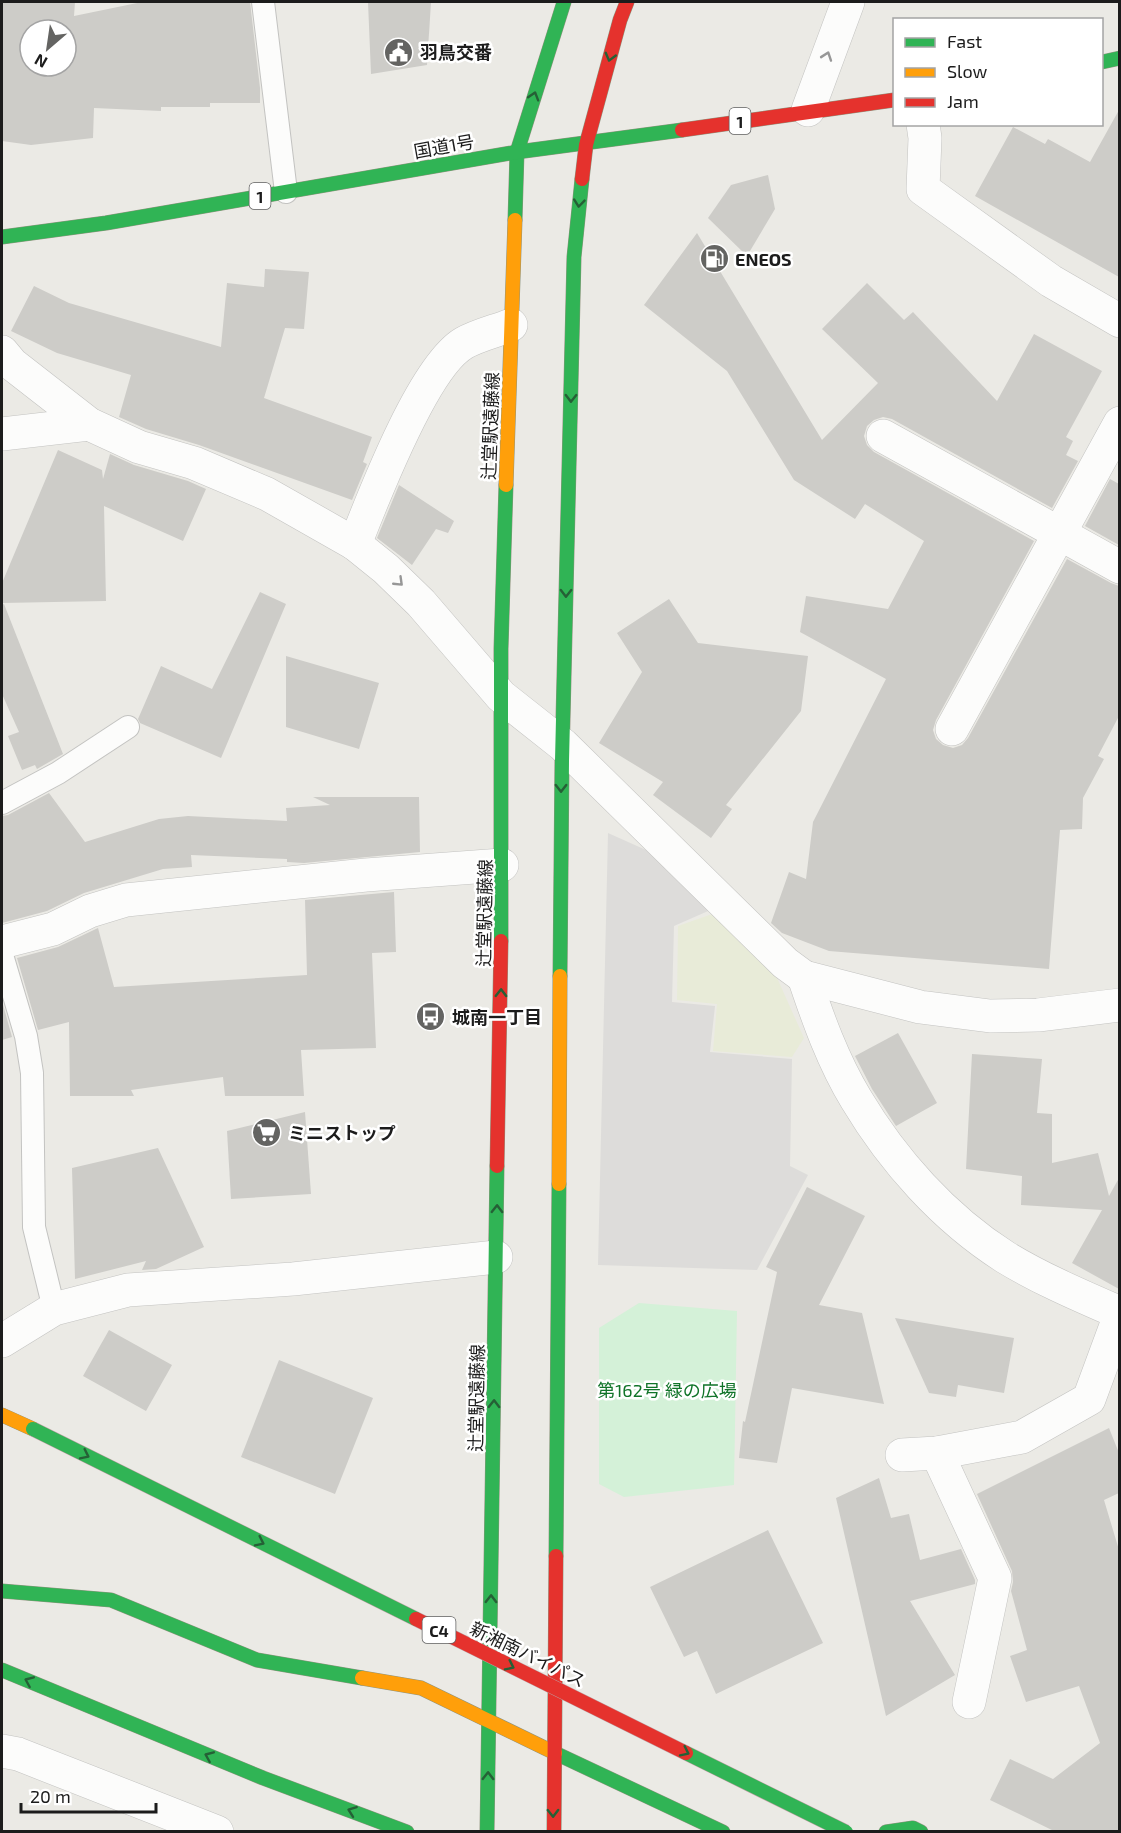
<svg xmlns="http://www.w3.org/2000/svg" width="1121" height="1833" font-family="'Exo 2','Noto Sans JP',sans-serif">
<style>
.farmland{fill:#e8ebd8}
.park{fill:#d4f1d8}
.parking{fill:#dddcda}
.building{fill:#cdccc8;fill-rule:evenodd}
.lines{fill:none;stroke-linecap:round;stroke-linejoin:round}
.lane-casing{stroke:#c3c3c1;stroke-width:24}
.street-casing{stroke:#c3c3c1;stroke-width:34}
.fast-casing{stroke:#8f947e;stroke-width:15}
.slow-casing{stroke:#8f947e;stroke-width:15}
.jam-casing{stroke:#8f947e;stroke-width:15}
.lane{stroke:#fcfcfb;stroke-width:22}
.street{stroke:#fcfcfb;stroke-width:33}
.fast{stroke:#30b455;stroke-width:14}
.slow{stroke:#ff9f0a;stroke-width:14}
.jam{stroke:#e5322d;stroke-width:14}
.fast-bridge-casing{stroke:#be9fa2;stroke-width:15;stroke-linecap:butt}
.jam-bridge-casing{stroke:#be9fa2;stroke-width:15;stroke-linecap:butt}
.fast-bridge{stroke:#30b455;stroke-width:14}
.jam-bridge{stroke:#e5322d;stroke-width:14}
.oneway{stroke:#979797}
.oneway2{stroke:#256036}
.labels{text-anchor:middle;dominant-baseline:central;stroke-width:5;stroke-linejoin:round;paint-order:stroke}
.shield{fill:#fff;stroke:#606060;stroke-width:1.5}
.shield-label{font-size:16px;font-weight:bold;fill:#1c1c1c}
.poi-label{font-size:18px;font-weight:bold;fill:#1c1c1c;stroke:#fff;text-anchor:start}
.street-label{font-size:18px;fill:#1c1c1c;stroke:#fff}
.park-label{font-size:18px;fill:#117429;stroke:#fff}
</style>
<rect width="100%" height="100%" fill="#ebeae5"/>
<!-- farmland -->
<polygon class="farmland" points="718,912 763,955 778,980 804,1038 792,1057 713,1051 717,1004 677,1000 678,926"/>
<!-- park -->
<polygon class="park" points="639,1303 737,1311 734,1485 624,1497 599,1484 599,1328"/>
<!-- parking -->
<polygon class="parking" points="608,833 646,850 715,908 674,926 672,1002 715,1006 710,1052 792,1059 790,1166 808,1175 757,1270 598,1265"/>
<!-- building -->
<g class="building">
<path d="M2,2h73l-1,14 68,-14h108l10,86v15h-50v4h-49v4l-67,-3 -1,30 -62,7 -29,-4zM30,30h36v36h-36z"/>
<polygon points="368,2 431,2 427,65 371,74"/>
<polygon points="1119,110 1119,277 975,196 1013,127 1045,144 1048,139 1090,162"/>
<polygon points="768,175 775,209 747,256 708,218 731,185"/>
<polygon points="697,233 822,440 878,383 822,329 867,283 904,320 913,312 997,401 1034,334 1102,371 1066,437 1073,441 1066,455 1078,461 1052,508 892,419 883,417 874,420 867,426 864,436 867,445 874,452 1034,541 936,720 933,730 936,739 943,745 953,748 962,745 968,738 1067,559 1111,583 1119,586 1119,716 1098,756 1104,759 1083,798 1082,829 1060,830 1049,969 829,951 782,933 771,923 789,872 806,879 813,822 886,679 800,632 806,596 888,609 924,541 865,504 855,519 794,480 727,371 644,305"/>
<polygon points="265,269 309,272 304,329 285,328 264,398 372,437 363,462 367,464 352,500 199,445 146,429 119,417 131,375 57,353 11,331 34,286 69,303 221,347 227,283 264,287"/>
<polygon points="58,450 102,470 103,479 110,454 134,465 188,481 206,489 183,541 104,506 106,601 2,603 2,583"/>
<polygon points="1110,479 1119,484 1119,545 1085,526"/>
<polygon points="399,485 454,521 448,533 436,529 412,565 377,538"/>
<polygon points="260,592 286,604 221,758 140,723 138,719 161,666 212,689"/>
<polygon points="669,599 698,643 808,656 801,711 726,805 732,809 711,838 653,795 663,782 599,743 642,672 617,633"/>
<polygon points="4,604 63,754 37,769 35,765 22,770 8,736 19,732 2,694 2,605"/>
<polygon points="286,656 379,683 359,749 286,727"/>
<polygon points="49,793 85,842 159,819 188,816 287,821 286,808 330,805 313,797 419,797 420,852 304,863 287,862 287,859 191,855 192,867 163,869 84,893 47,911 2,923 2,816 8,815"/>
<polygon points="394,892 396,952 372,953 376,1048 301,1050 304,1096 225,1096 223,1077 131,1090 134,1096 70,1096 69,1022 38,1030 17,958 58,947 98,928 114,987 307,975 305,900"/>
<polygon points="2,1001 12,1037 2,1040"/>
<polygon points="898,1033 937,1103 896,1126 872,1089 855,1056"/>
<polygon points="972,1054 1042,1059 1037,1113 1052,1114 1052,1163 1098,1153 1109,1196 1119,1178 1119,1289 1072,1263 1102,1210 1021,1205 1022,1176 966,1169"/>
<polygon points="305,1112 311,1194 231,1199 227,1131"/>
<polygon points="158,1148 204,1247 156,1269 142,1270 146,1261 75,1279 72,1168"/>
<polygon points="807,1187 865,1216 819,1305 862,1313 884,1404 792,1388 777,1463 739,1458 743,1421 745,1422 777,1272 766,1267"/>
<polygon points="895,1318 1014,1338 1004,1393 958,1385 956,1397 929,1393"/>
<polygon points="109,1330 172,1365 146,1411 83,1376"/>
<polygon points="279,1360 373,1398 335,1494 241,1457"/>
<polygon points="1109,1428 1119,1453 1119,1493 1104,1500 1119,1550 1119,1832 1056,1832 990,1800 1010,1759 1053,1779 1100,1743 1079,1686 1026,1702 1010,1656 1027,1650 1011,1591 1013,1582 1012,1571 977,1494"/>
<polygon points="879,1478 891,1518 909,1514 920,1560 961,1549 975,1580 975,1584 910,1601 955,1675 886,1716 836,1498"/>
<polygon points="768,1530 823,1643 716,1694 697,1651 684,1657 650,1587"/>
</g>
<g class="lines">
<defs>
<g id="lane">
<polyline points="263,2 286,192"/>
<polyline points="2,803 58,773 128,727"/>
<polyline points="2,955 26,1036 32,1073 34,1227 54,1309"/>
</g>
<g id="street">
<polyline points="808,110 848,2"/>
<polyline points="923,124 925,138 923,189 1051,281 1120,321"/>
<polyline points="2,352 12,364 89,424 139,447 194,463 267,494 355,544 386,569 421,603 501,696 563,745 785,963 804,977 920,1007 990,1016 1038,1015 1120,1005"/>
<polyline points="2,434 89,424"/>
<polyline points="883,436 1120,567"/>
<path d="M355,544c18,-46 68,-177 109,-201 14,-8 32,-12 47,-18"/>
<polyline points="952,729 1120,423"/>
<polyline points="2,942 53,929 90,911 126,900 366,875 502,865"/>
<path d="M804,977c14,42 29,84 52,122 37,62 88,119 149,158 36,22 76,39 115,56"/>
<polyline points="2,1341 54,1309 128,1290 293,1279 496,1257"/>
<polyline points="937,1453 995,1578 969,1702"/>
<polyline points="902,1455 937,1453 1022,1437 1089,1399 1120,1315"/>
<polyline points="2,1751 18,1754 217,1832"/>
</g>
<g id="fast">
<polyline points="1102,62 1120,58"/>
<polyline points="515,220 517,152 564,2"/>
<polyline points="2,237 106,223 517,152 682,130"/>
<polyline points="501,941 501,649 506,485"/>
<polyline points="560,976 562,761 574,257 582,179"/>
<polyline points="556,1556 559,1184"/>
<polyline points="2,1591 111,1600 257,1660 362,1678"/>
<polyline points="2,1670 263,1778 407,1832"/>
<polyline points="555,1753 723,1832"/>
<polyline points="487,1832 497,1166"/>
<polyline points="886,1832 913,1828 921,1832"/>
</g>
<g id="slow">
<polyline points="506,485 515,220"/>
<polyline points="559,1184 560,976"/>
<polyline points="2,1415 33,1429"/>
<polyline points="362,1678 421,1688 555,1753"/>
</g>
<g id="jam">
<polyline points="682,130 894,100"/>
<polyline points="582,179 586,145 620,20 627,2"/>
<polyline points="497,1166 501,941"/>
<polyline points="554,1832 556,1556"/>
</g>
</defs>
<!-- lane casing -->
<use href="#lane" class="lane-casing"/>
<!-- street casing -->
<use href="#street" class="street-casing"/>
<!-- fast casing -->
<use href="#fast" class="fast-casing"/>
<!-- slow casing -->
<use href="#slow" class="slow-casing"/>
<!-- jam casing -->
<use href="#jam" class="jam-casing"/>
<!-- lane -->
<use href="#lane" class="lane"/>
<!-- street -->
<use href="#street" class="street"/>
<!-- fast -->
<use href="#fast" class="fast"/>
<!-- slow -->
<use href="#slow" class="slow"/>
<!-- jam -->
<use href="#jam" class="jam"/>
<defs>
<g id="fast-bridge">
<polyline points="33,1429 416,1619"/>
<polyline points="686,1753 846,1832"/>
</g>
<polyline id="jam-bridge" points="416,1619 686,1753"/>
</defs>
<!-- fast-bridge casing -->
<use href="#fast-bridge" class="fast-bridge-casing"/>
<!-- jam-bridge casing -->
<use href="#jam-bridge" class="jam-bridge-casing"/>
<!-- fast-bridge -->
<use href="#fast-bridge" class="fast-bridge"/>
<!-- jam-bridge -->
<use href="#jam-bridge" class="jam-bridge"/>
</g>
<!-- one-way arrows -->
<defs><path id="oneway-chevron" d="M-2-3.5L2.5 0L-2 3.5" fill="none" stroke-width="1.6" stroke-linecap="round" stroke-linejoin="round" transform="scale(1.5)"/></defs>
<g class="oneway">
<use href="#oneway-chevron" transform="translate(827 56) rotate(-71)"/>
<use href="#oneway-chevron" transform="translate(399 582) rotate(44)"/>
</g>
<g class="oneway2">
<use href="#oneway-chevron" transform="translate(610 57) rotate(105)"/>
<use href="#oneway-chevron" transform="translate(534 96) rotate(-73)"/>
<use href="#oneway-chevron" transform="translate(579 203) rotate(96)"/>
<use href="#oneway-chevron" transform="translate(571 398) rotate(91)"/>
<use href="#oneway-chevron" transform="translate(566 593) rotate(91)"/>
<use href="#oneway-chevron" transform="translate(561 788) rotate(90)"/>
<use href="#oneway-chevron" transform="translate(501 993) rotate(-89)"/>
<use href="#oneway-chevron" transform="translate(497 1209) rotate(-89)"/>
<use href="#oneway-chevron" transform="translate(494 1404) rotate(-89)"/>
<use href="#oneway-chevron" transform="translate(85 1455) rotate(26)"/>
<use href="#oneway-chevron" transform="translate(260 1542) rotate(26)"/>
<use href="#oneway-chevron" transform="translate(491 1599) rotate(-89)"/>
<use href="#oneway-chevron" transform="translate(510 1666) rotate(26)"/>
<use href="#oneway-chevron" transform="translate(29 1681) rotate(-157)"/>
<use href="#oneway-chevron" transform="translate(685 1752) rotate(26)"/>
<use href="#oneway-chevron" transform="translate(209 1756) rotate(-157)"/>
<use href="#oneway-chevron" transform="translate(488 1776) rotate(-89)"/>
<use href="#oneway-chevron" transform="translate(352 1811) rotate(-160)"/>
<use href="#oneway-chevron" transform="translate(553 1813) rotate(89)"/>
</g>
<!-- icons -->
<defs>
<symbol id="civic-disc" viewBox="-11 -11 22 22"><circle r="9.5" fill="#646462" stroke="#fff"/><path d="M-.6-6.5H3V-4.5H.6V-3L4-1V1h2V6H-6V1h2V-1L-.6-3ZM-1.2 2.5V6h2.4V2.5Z" fill="#fff"/></symbol>
<symbol id="fuel-disc" viewBox="-11 -11 22 22"><circle r="9.5" fill="#646462" stroke="#fff"/><path d="M-5.5-6h7V0h2V4h1.3V-2.5L3-4.5l.8-.8L6-3V5H2.5V1h-1V6h-7ZM-4.2-4.7v3.2H.2V-4.7Z" fill="#fff"/></symbol>
<symbol id="bus-disc" viewBox="-11 -11 22 22"><circle r="9.5" fill="#646462" stroke="#fff"/><path d="M-5-6H5V4H4V6H2V4H-2V6H-4V4H-5ZM-3.5-4V0h7V-4ZM-3.5 1.2v1.5H-2V1.2ZM2 1.2v1.5H3.5V1.2Z" fill="#fff"/></symbol>
<symbol id="supermarket-disc" viewBox="-11 -11 22 22"><circle r="9.5" fill="#646462" stroke="#fff"/><path d="M-6-5.5h2.5l.6 2H6L4.5 2H-2.5L-4.4-4H-6ZM-1.5 3.2a1.3 1.3 0 1 0 .1 0ZM3 3.2a1.3 1.3 0 1 0 .1 0Z" fill="#fff"/></symbol>
</defs>
<g fill-rule="evenodd">
<use href="#civic-disc" x="382" y="36" width="33" height="33"/>
<use href="#fuel-disc" x="698" y="242" width="33" height="33"/>
<use href="#bus-disc" x="414" y="1000" width="33" height="33"/>
<use href="#supermarket-disc" x="250" y="1116" width="33" height="33"/>
</g>
<g class="labels">
<!-- shield labels -->
<g class="shield">
<rect x="729.5" y="108" width="21" height="26" rx="4.5"/>
<rect x="249.5" y="183" width="21" height="26" rx="4.5"/>
<rect x="422.5" y="1617" width="33" height="26" rx="4.5"/>
</g>
<g class="shield-label">
<text x="740" y="121">1</text>
<text x="260" y="196">1</text>
<text x="439" y="1630">C4</text>
</g>
<!-- poi labels -->
<g class="poi-label">
<text x="420" y="52">羽鳥交番</text>
<text x="735" y="259">ENEOS</text>
<text x="452" y="1017">城南一丁目</text>
<text x="288" y="1133">ミニストップ</text>
</g>
<!-- street labels -->
<g class="street-label">
<text transform="translate(444 146) rotate(-10)">国道1号</text>
<text transform="translate(490 426) rotate(-88)">辻堂駅遠藤線</text>
<text transform="translate(484 913) rotate(-89)">辻堂駅遠藤線</text>
<text transform="translate(476 1398) rotate(-89)">辻堂駅遠藤線</text>
<text transform="translate(528 1654) rotate(26)">新湘南バイパス</text>
</g>
<!-- park labels -->
<g class="park-label">
<text x="667" y="1390">第162号 緑の広場</text>
</g>
</g>
<!-- border -->
<rect width="1121" height="1833" fill="none" stroke="#1c1c1c" stroke-width="6"/>
<!-- legend -->
<rect x="893" y="18" width="210" height="108" fill="#ffffff" stroke="#a4a4a4" stroke-width="1.5"/>
<rect x="905" y="38" width="30" height="9" fill="#30b455" stroke="#a4a4a4" stroke-width="1.5"/>
<text x="947" y="48" font-size="18" fill="#1c1c1c">Fast</text>
<rect x="905" y="68" width="30" height="9" fill="#ff9f0a" stroke="#a4a4a4" stroke-width="1.5"/>
<text x="947" y="78" font-size="18" fill="#1c1c1c">Slow</text>
<rect x="905" y="98" width="30" height="9" fill="#e5322d" stroke="#a4a4a4" stroke-width="1.5"/>
<text x="947" y="108" font-size="18" fill="#1c1c1c">Jam</text>
<!-- north arrow -->
<g transform="translate(48 48) rotate(209)"><circle r="28" fill="#ffffff" stroke="#a4a4a4" stroke-width="1.5"/>
<path d="M0-4.5L10 22L0 15L-10 22Z" fill="#646462"/>
<text y="-9" font-size="16" font-weight="bold" text-anchor="middle" fill="#1c1c1c">N</text>
</g>
<!-- scale -->
<path d="M21 1803v9h135v-9" fill="none" stroke="#1c1c1c" stroke-width="3"/>
<text x="30" y="1803" font-size="18" fill="#1c1c1c" stroke="#ffffff" stroke-width="4.5" paint-order="stroke">20 m</text>
</svg>
